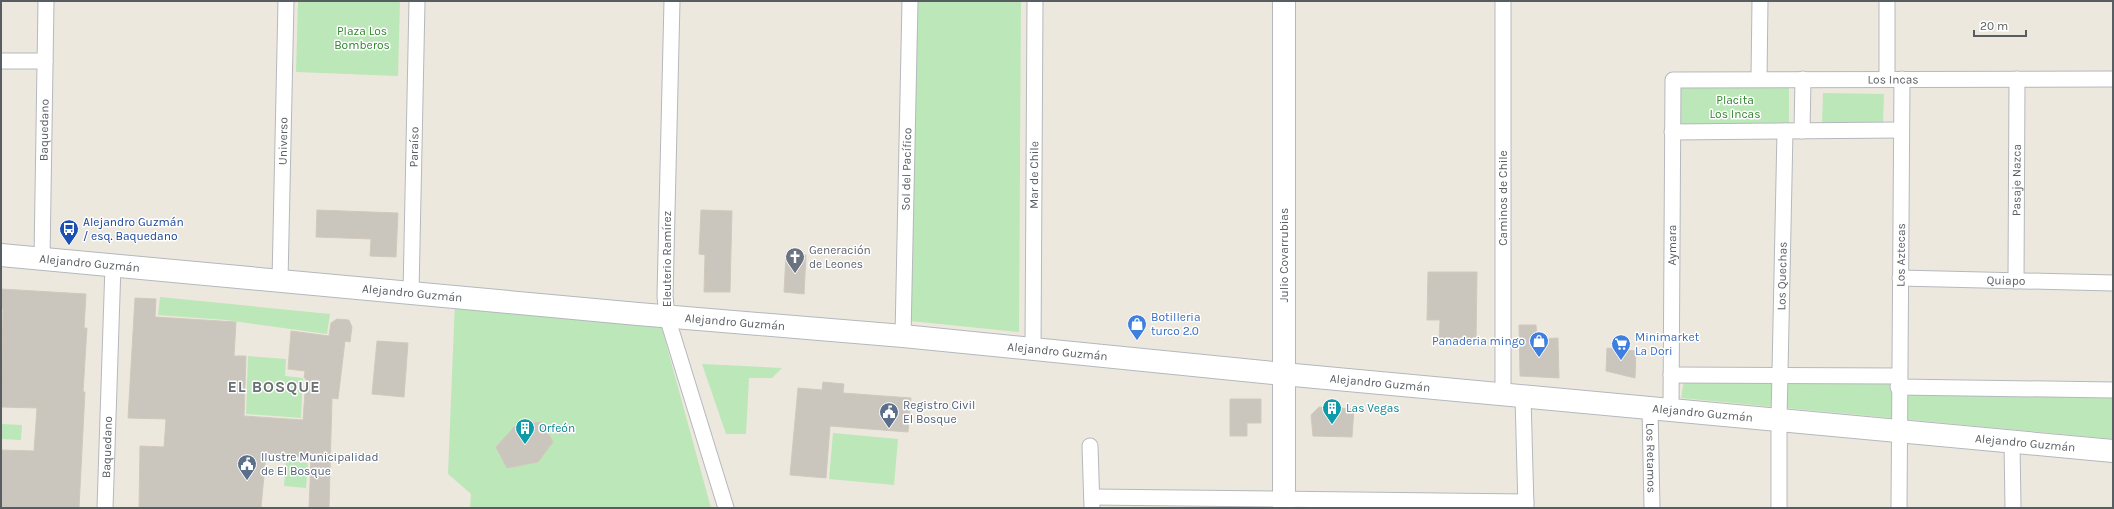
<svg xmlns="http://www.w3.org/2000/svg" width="2114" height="509" font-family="Karla,sans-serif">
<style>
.green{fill:#bce7b8}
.building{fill:#cac5bd;stroke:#d2c9bc}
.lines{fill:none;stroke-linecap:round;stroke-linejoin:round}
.street-casing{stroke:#b5b8bd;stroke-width:17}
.secondary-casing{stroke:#b3b8bd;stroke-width:24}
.street{stroke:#fff;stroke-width:15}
.secondary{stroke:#fff;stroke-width:22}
.labels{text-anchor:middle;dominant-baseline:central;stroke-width:3;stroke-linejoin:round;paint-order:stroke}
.park-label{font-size:12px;fill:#30842d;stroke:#fff}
.street-label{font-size:12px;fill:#585d61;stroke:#fff}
.transit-label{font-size:12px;fill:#164399;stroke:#fff;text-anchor:start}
.worship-label{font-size:12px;fill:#5b616d;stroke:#fff;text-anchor:start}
.shop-label{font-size:12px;fill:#366cbe;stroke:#fff;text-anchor:start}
.service-label{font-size:12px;fill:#4e5e75;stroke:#fff;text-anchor:start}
.culture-label{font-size:12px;fill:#0d838f;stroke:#fff;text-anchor:start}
.district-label{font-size:16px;font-weight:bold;letter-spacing:1px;fill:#696f73;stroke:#fff}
</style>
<rect width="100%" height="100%" fill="#ede8de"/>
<!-- green -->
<g class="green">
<polygon points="298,1 400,1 398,76 296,72"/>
<polygon points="916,1 1021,1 1019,332 910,321"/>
<polygon points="1680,88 1789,88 1789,125 1681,126"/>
<polygon points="1823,93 1884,94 1883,124 1822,123"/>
<polygon points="160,297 330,314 327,334 226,320 158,315"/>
<polygon points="455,301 661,325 711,508 470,508 471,494 448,474"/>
<polygon points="248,356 286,359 285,376 303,378 301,418 246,414"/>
<polygon points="702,364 782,368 772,378 749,378 746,434 726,434"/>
<polygon points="1684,380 1892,380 2113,396 2113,439 1681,398"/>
<polygon points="1,424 22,425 21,440 1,439"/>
<polygon points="833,433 898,439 894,485 829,479"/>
<polygon points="286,461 308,463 306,488 284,486"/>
</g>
<!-- building -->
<g class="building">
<polygon points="317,210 398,213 396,257 370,256 371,239 316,237"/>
<polygon points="701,210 732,211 730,292 704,292 705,255 699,254"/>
<polygon points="786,254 806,255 804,294 784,292"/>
<polygon points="1428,272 1477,272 1476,342 1439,342 1440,320 1427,320"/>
<polygon points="1,289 86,294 84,328 87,328 83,392 85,392 79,508 1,508 1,450 34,451 37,408 1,407 3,309 1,309"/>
<polygon points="135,298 156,299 155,317 236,322 234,356 246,356 244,416 303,420 306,378 304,378 305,371 288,369 291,331 329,336 331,323 337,319 349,320 352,327 350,342 345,341 338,399 332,398 329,508 309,508 311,458 266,454 261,508 139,508 140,446 164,447 166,419 128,418"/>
<polygon points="1519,325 1536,325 1537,339 1558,338 1559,378 1520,376"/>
<polygon points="377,341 408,343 404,397 372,394"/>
<polygon points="1607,348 1636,351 1635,378 1606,371"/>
<polygon points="823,382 844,384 843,393 911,398 908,432 830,426 826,478 790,475 798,388 822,390"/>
<polygon points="1230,399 1261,399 1261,423 1247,423 1247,436 1230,436"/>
<polygon points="1319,407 1354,409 1352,437 1313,436 1311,415"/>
<polygon points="542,422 553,442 538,462 507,468 496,447 516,425"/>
</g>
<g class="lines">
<defs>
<g id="street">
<polyline points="672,1 665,296 667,317 726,508"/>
<polyline points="1,61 45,61"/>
<polyline points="1759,79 1760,1"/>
<polyline points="1887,79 1887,1"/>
<polyline points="1802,131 1803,79"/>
<polyline points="1672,132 1901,130"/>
<path id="s1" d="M42,259l4,-258"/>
<path id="s2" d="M1900,278l213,5"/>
<path id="s3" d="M280,281l6,-280"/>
<path id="s4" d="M2016,281l1,-202"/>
<path id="s5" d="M411,293l6,-292"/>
<path id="s6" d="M903,336l7,-335"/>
<path id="s7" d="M1033,349l2,-348"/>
<polyline points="1671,375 1898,376"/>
<polyline points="1898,387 2113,390"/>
<polyline points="1503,395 1503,1"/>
<polyline points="1523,397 1526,508"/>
<path id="s8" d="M1650,408l2,100"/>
<path id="s9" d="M1671,410l2,-330 440,-1"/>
<polyline points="2012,442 2013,508"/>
<polyline points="1090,446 1092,508"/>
<polyline points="1092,497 1526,502"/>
<path id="s10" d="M105,508l8,-243"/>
<path id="s11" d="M1779,508v-88l6,-289"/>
<path id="s12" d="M1899,508l3,-429"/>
</g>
<g id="secondary">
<polyline points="1284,1 1284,508"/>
<path id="s13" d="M1,255l637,59 265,22 380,38 830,77"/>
</g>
</defs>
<!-- street casing -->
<use href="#street" class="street-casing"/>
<!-- secondary casing -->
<use href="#secondary" class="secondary-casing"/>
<!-- street -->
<use href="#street" class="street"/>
<!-- secondary -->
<use href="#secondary" class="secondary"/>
</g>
<!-- icons -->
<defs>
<symbol id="bus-pin" viewBox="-11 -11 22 30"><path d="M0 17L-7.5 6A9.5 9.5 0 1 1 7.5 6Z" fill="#1a4fb4" stroke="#fff"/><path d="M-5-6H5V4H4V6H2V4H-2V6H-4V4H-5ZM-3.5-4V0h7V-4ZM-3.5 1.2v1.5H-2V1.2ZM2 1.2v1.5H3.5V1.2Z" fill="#fff"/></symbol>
<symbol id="church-pin" viewBox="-11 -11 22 30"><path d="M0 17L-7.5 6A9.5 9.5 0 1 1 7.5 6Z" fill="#6b7280" stroke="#fff"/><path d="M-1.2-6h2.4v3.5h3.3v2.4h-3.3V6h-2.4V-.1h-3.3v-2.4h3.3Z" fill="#fff"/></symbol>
<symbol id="shop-pin" viewBox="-11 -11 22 30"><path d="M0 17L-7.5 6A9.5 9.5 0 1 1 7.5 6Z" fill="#3f7fe0" stroke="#fff"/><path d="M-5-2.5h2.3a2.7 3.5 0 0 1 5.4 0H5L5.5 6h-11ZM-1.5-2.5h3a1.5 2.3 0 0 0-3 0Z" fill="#fff"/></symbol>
<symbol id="supermarket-pin" viewBox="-11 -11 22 30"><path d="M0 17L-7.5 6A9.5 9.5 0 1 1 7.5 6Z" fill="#3f7fe0" stroke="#fff"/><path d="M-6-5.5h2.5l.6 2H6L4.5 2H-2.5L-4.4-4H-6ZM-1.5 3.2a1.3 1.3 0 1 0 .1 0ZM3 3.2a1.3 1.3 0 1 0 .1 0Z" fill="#fff"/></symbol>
<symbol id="building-pin" viewBox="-11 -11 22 30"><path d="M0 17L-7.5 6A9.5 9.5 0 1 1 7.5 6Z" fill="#0f9aa8" stroke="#fff"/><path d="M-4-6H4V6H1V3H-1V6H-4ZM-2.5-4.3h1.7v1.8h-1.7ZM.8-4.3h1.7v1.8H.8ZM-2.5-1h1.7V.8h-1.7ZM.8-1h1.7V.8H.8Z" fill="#fff"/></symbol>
<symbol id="civic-pin" viewBox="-11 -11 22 30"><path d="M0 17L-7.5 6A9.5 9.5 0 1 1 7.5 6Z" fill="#5c6f8a" stroke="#fff"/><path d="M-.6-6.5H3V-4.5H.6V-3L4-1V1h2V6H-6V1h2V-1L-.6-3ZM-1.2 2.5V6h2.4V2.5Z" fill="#fff"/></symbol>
</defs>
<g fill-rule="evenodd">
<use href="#bus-pin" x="58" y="218" width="22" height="30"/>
<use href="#church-pin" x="784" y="246" width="22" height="30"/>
<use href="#shop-pin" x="1126" y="313" width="22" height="30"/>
<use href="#shop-pin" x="1528" y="330" width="22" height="30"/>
<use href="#supermarket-pin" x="1610" y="333" width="22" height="30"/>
<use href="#building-pin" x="1321" y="397" width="22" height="30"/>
<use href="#civic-pin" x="878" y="401" width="22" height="30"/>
<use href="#building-pin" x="514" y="417" width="22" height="30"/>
<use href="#civic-pin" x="236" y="453" width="22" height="30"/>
</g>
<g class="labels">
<!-- park labels -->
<g class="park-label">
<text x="362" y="31">Plaza Los<tspan x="362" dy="14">Bomberos</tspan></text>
<text x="1735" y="100">Placita<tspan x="1735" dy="14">Los Incas</tspan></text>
</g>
<!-- street labels -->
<g class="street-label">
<text stroke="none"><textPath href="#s9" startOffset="550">Los Incas</textPath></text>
<text stroke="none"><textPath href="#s1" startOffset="129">Baquedano</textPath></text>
<text stroke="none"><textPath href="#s3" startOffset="140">Universo</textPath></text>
<text stroke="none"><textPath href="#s5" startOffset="146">Paraíso</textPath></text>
<text stroke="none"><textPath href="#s6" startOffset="167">Sol del Pacífico</textPath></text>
<text stroke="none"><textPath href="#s7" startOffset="174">Mar de Chile</textPath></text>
<text stroke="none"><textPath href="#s4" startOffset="101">Pasaje Nazca</textPath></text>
<text transform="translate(1503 198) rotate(-90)">Caminos de Chile</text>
<text stroke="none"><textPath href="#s9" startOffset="165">Aymara</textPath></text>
<text transform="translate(1284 255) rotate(-90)">Julio Covarrubias</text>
<text stroke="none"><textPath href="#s12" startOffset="253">Los Aztecas</textPath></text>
<text transform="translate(667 259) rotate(-90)">Eleuterio Ramírez</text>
<text stroke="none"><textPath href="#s13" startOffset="89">Alejandro Guzmán</textPath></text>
<text stroke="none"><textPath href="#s11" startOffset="232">Los Quechas</textPath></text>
<text stroke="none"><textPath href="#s2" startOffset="106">Quiapo</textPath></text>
<text stroke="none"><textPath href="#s13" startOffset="413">Alejandro Guzmán</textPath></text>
<text stroke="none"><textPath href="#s13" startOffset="737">Alejandro Guzmán</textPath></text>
<text stroke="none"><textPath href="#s13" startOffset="1061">Alejandro Guzmán</textPath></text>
<text stroke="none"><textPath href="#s13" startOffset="1385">Alejandro Guzmán</textPath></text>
<text stroke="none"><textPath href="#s13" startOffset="1709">Alejandro Guzmán</textPath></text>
<text stroke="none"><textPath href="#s13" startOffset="2033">Alejandro Guzmán</textPath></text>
<text stroke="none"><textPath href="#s10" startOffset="61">Baquedano</textPath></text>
<text stroke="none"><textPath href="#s8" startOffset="50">Los Retamos</textPath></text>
</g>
<!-- transit labels -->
<g class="transit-label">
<text x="83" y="222">Alejandro Guzmán<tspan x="83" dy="14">/ esq. Baquedano</tspan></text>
</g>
<!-- worship labels -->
<g class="worship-label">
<text x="809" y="250">Generación<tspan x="809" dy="14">de Leones</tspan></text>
</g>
<!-- shop labels -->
<g class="shop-label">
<text x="1151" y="317">Botilleria<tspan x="1151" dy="14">turco 2.0</tspan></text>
<text x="1635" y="337">Minimarket<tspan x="1635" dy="14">La Dori</tspan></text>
<text x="1525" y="341" text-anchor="end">Panaderia mingo</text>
</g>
<!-- service labels -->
<g class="service-label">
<text x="903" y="405">Registro Civil<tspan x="903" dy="14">El Bosque</tspan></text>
<text x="261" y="457">Ilustre Municipalidad<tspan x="261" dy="14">de El Bosque</tspan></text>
</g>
<!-- culture labels -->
<g class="culture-label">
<text x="1346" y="408">Las Vegas</text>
<text x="539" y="428">Orfeón</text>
</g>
<!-- district labels -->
<g class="district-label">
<text x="274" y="386">EL BOSQUE</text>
</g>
</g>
<!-- border -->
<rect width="2114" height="509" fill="none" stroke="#585d61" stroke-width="4"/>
<!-- scale -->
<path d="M1974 30v6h52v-6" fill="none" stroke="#585d61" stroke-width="2"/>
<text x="1980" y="30" font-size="12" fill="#585d61" stroke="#ffffff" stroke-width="3" paint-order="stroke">20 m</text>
</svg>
